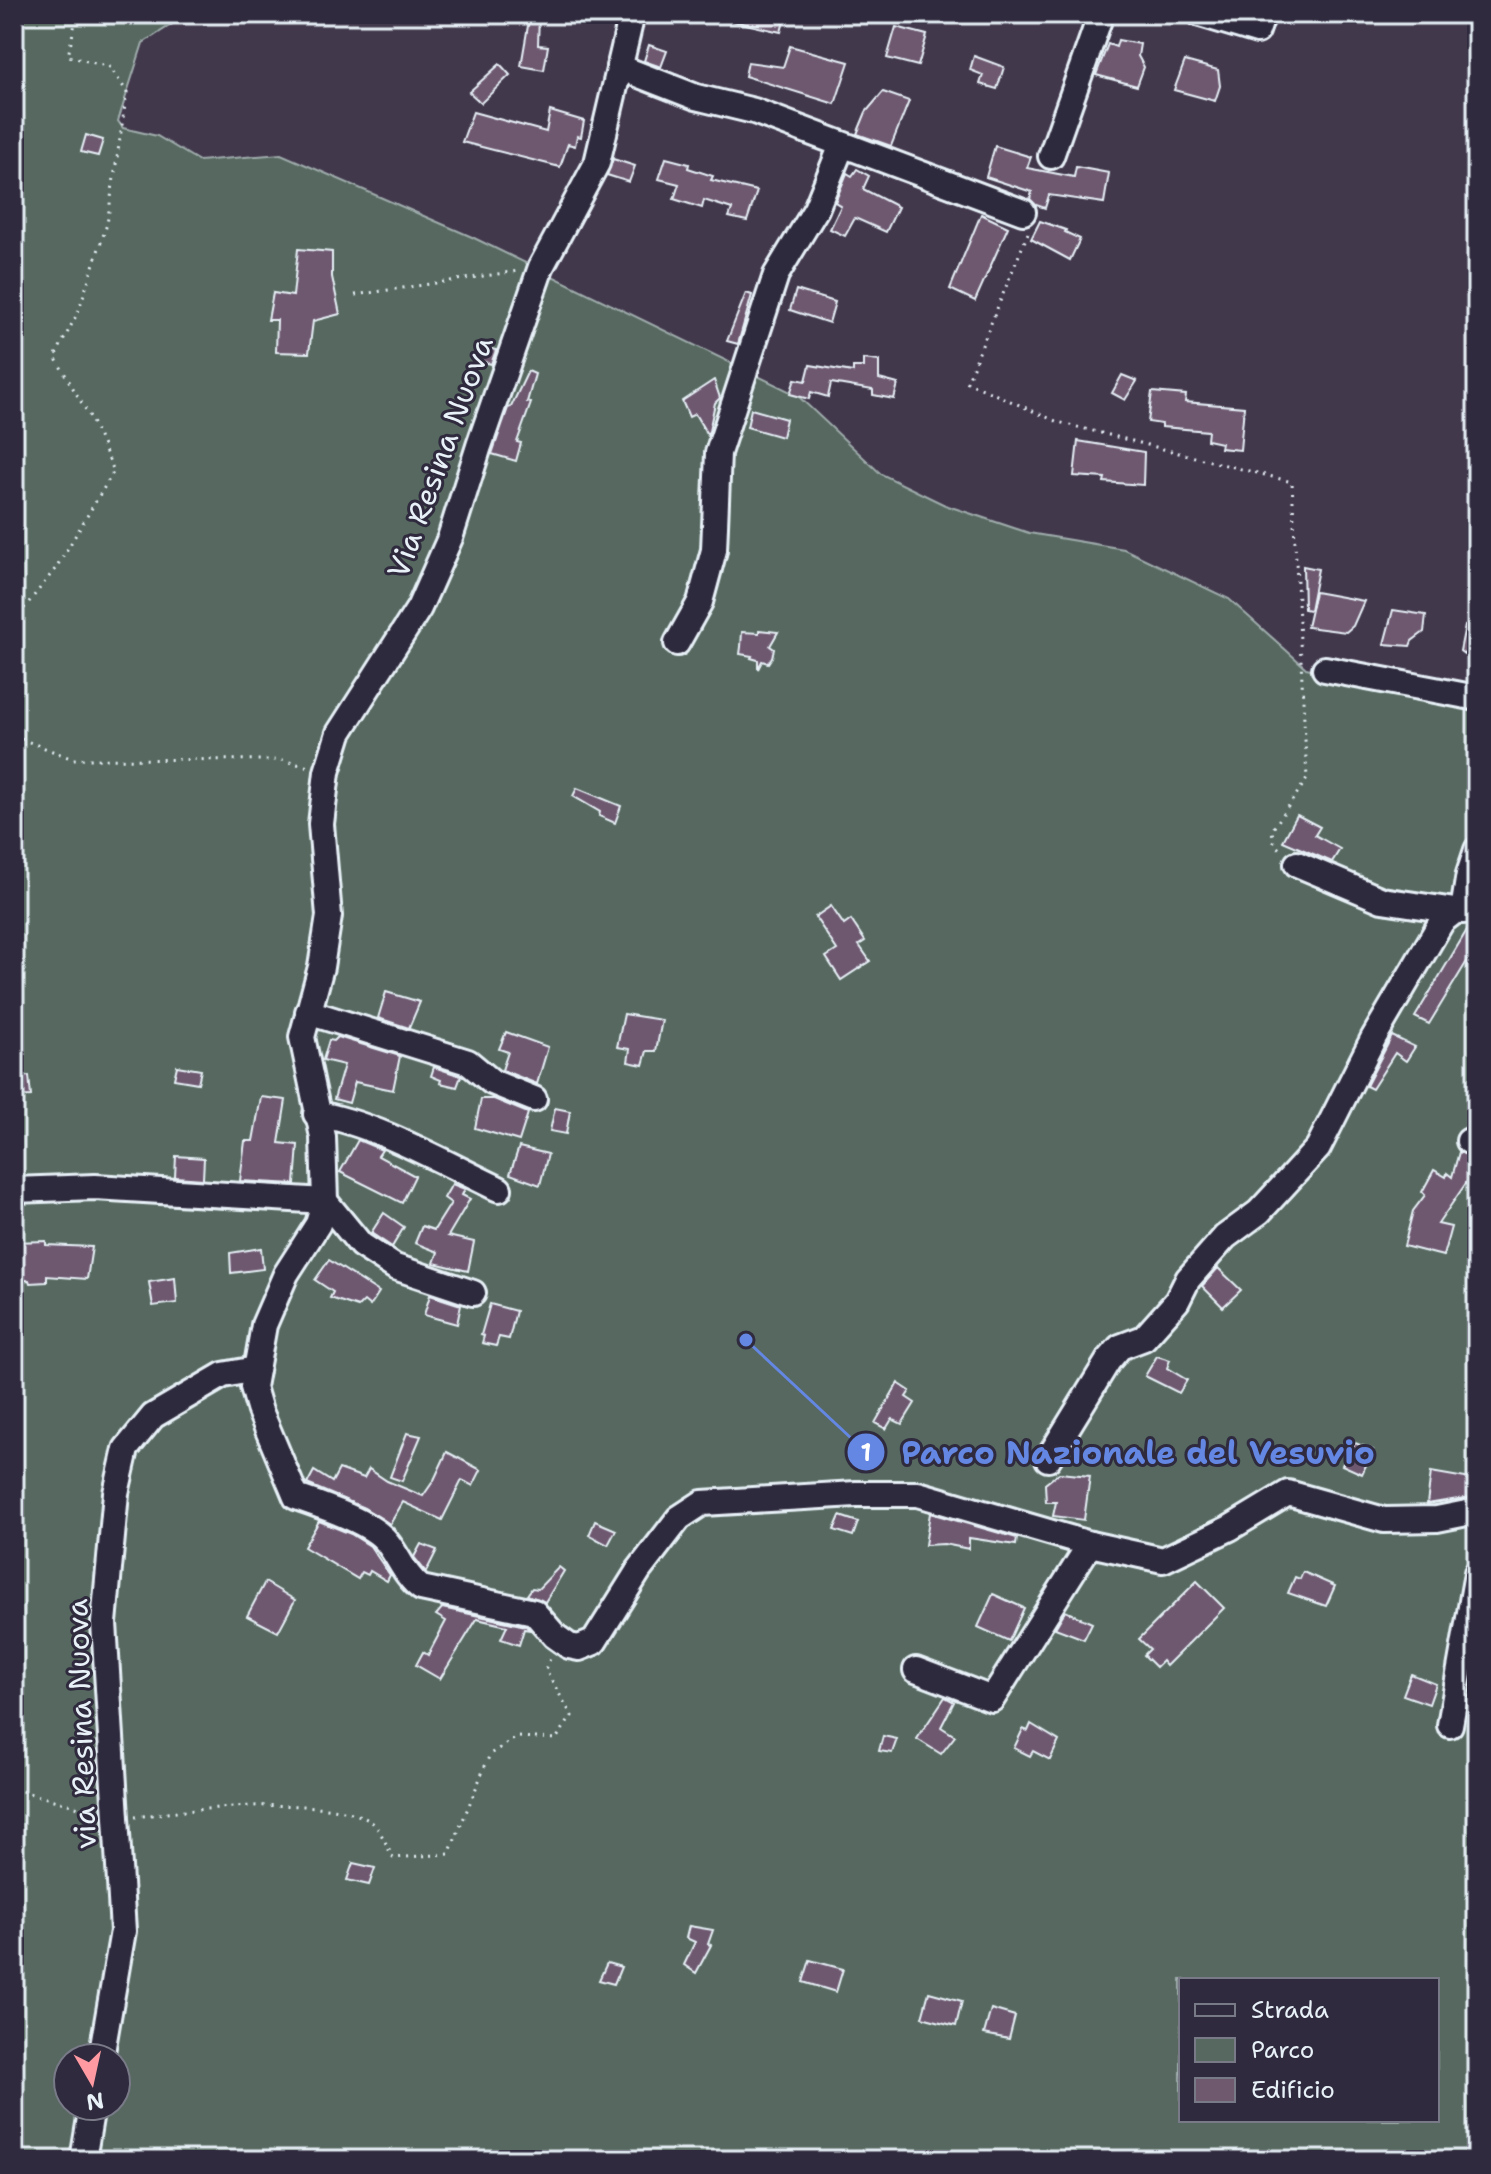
<svg xmlns="http://www.w3.org/2000/svg" width="1491" height="2174" font-family="'Shantell Sans',sans-serif">
<style>
.green{fill:#56685f;stroke:#9facac;stroke-width:2;fill-rule:evenodd}
.building{fill:#6e596f;stroke:#e8f1f8;stroke-width:2}
.lines{fill:none;stroke-linecap:round;stroke-linejoin:round}
.minor-casing{stroke:#e8f1f8;stroke-width:30}
.path{stroke:#e8f1f8;stroke-width:3;stroke-dasharray:2 6;stroke-linecap:butt}
.minor{stroke:#2f2a3d;stroke-width:24}
.labels{text-anchor:middle;dominant-baseline:central;stroke-width:6;stroke-linejoin:round;paint-order:stroke}
.street-label{font-size:30px;fill:#e8f1f8;stroke:#2f2a3d}
.leader{fill:none;stroke:#6487e3;stroke-width:3}
.callout-dot{fill:#6487e3;stroke:#2f2a3d;stroke-width:3}
.mark-label{font-size:24px;text-anchor:middle;font-weight:bold;fill:#fff}
.callout-label{font-size:32px;text-anchor:middle;font-weight:bold;fill:#6487e3;stroke:#2f2a3d;stroke-width:6;stroke-linejoin:round;paint-order:stroke}
</style>
<rect width="100%" height="100%" fill="#42384c"/>
<filter id="ink" filterUnits="userSpaceOnUse"><feTurbulence type="fractalNoise" baseFrequency=".0125" numOctaves="2"/><feDisplacementMap in="SourceGraphic" scale="16" xChannelSelector="R" yChannelSelector="G"/><feConvolveMatrix kernelMatrix="1 2 1 2 8 2 1 2 1" color-interpolation-filters="sRGB"/></filter>
<g filter="url(#ink)">
<!-- green -->
<path class="green" d="M14,14h174l-45,29 -25,78 5,7 34,8 42,25 82,-7 191,83 325,158 84,79 64,31 84,28 95,16 105,50 77,69 171,33v1459h-1463zM1181,1980h256v140h-256zM68,2058h48v48h-48z"/>
<!-- building -->
<g class="building">
<polygon points="530,14 539,15 538,45 548,46 544,70 521,66"/>
<polygon points="729,14 786,14 781,32 728,20"/>
<polygon points="896,27 927,35 918,66 887,58"/>
<polygon points="1118,40 1140,44 1138,56 1144,67 1137,86 1096,75 1108,44 1116,47"/>
<polygon points="649,45 667,51 661,67 644,61"/>
<polygon points="790,46 849,62 835,104 745,76 748,62 783,67"/>
<polygon points="974,56 1004,67 997,89 980,84 983,75 970,70"/>
<polygon points="1185,61 1218,70 1220,86 1215,101 1174,90"/>
<polygon points="500,64 510,75 481,103 469,92"/>
<polygon points="883,92 909,101 891,146 857,134 866,112"/>
<polygon points="550,111 584,121 581,137 577,136 575,146 568,144 560,167 462,142 473,112 546,132"/>
<polygon points="86,135 103,140 98,156 81,152"/>
<polygon points="995,146 1031,157 1027,168 1074,177 1076,167 1109,173 1104,203 1049,195 1045,208 1036,205 1030,199 1032,192 986,177"/>
<polygon points="666,158 689,164 688,168 713,176 711,180 757,191 747,221 729,217 732,209 704,200 702,208 674,199 679,184 659,179"/>
<polygon points="613,159 635,166 629,182 607,175"/>
<polygon points="857,169 869,176 863,189 898,207 886,232 855,218 845,236 830,229 841,206 835,202 847,173 852,176"/>
<polygon points="981,214 1008,227 975,301 950,289"/>
<polygon points="1040,221 1066,230 1065,232 1080,239 1070,260 1031,239"/>
<polygon points="298,249 332,252 332,277 340,314 313,321 309,353 276,352 277,320 268,320 273,293 293,296"/>
<polygon points="796,290 835,302 829,323 790,310"/>
<polygon points="746,293 752,295 738,344 727,341"/>
<polygon points="477,346 496,350 491,364 474,359"/>
<polygon points="863,359 879,361 879,379 898,384 894,399 873,395 873,390 831,383 828,397 811,392 809,399 790,394 795,379 806,381 810,365 853,372 853,367 863,367"/>
<polygon points="528,371 535,374 527,402 531,403 517,442 521,443 516,461 492,454 508,408 511,407"/>
<polygon points="1122,375 1137,381 1125,400 1112,393"/>
<polygon points="714,380 720,398 715,403 708,436 695,414 689,417 682,401"/>
<polygon points="1152,392 1186,395 1185,402 1244,407 1240,450 1220,448 1221,443 1207,440 1208,431 1162,427 1162,424 1148,422"/>
<polygon points="751,409 786,419 782,437 747,427"/>
<polygon points="1078,441 1144,452 1143,485 1104,482 1105,478 1074,476"/>
<polygon points="1303,566 1318,569 1310,610 1304,609"/>
<polygon points="1315,592 1364,601 1353,626 1346,632 1307,627"/>
<polygon points="1393,610 1426,615 1424,632 1412,641 1410,646 1384,644"/>
<polygon points="1465,626 1477,628 1477,664 1460,651"/>
<polygon points="759,630 778,632 770,646 774,649 772,657 768,663 762,661 758,669 758,660 751,658 752,656 740,654 741,647 742,632 759,633"/>
<polygon points="577,788 621,806 615,823 599,816 600,812 573,796"/>
<polygon points="1297,815 1320,827 1315,835 1340,849 1332,862 1283,841"/>
<polygon points="831,906 844,925 851,920 865,941 859,945 870,961 841,980 826,957 837,950 815,917"/>
<polygon points="1470,925 1477,925 1477,945 1429,1024 1415,1017"/>
<polygon points="386,992 420,1002 409,1028 378,1018"/>
<polygon points="624,1014 662,1020 656,1051 647,1051 643,1065 628,1062 630,1049 617,1047"/>
<polygon points="506,1032 548,1047 537,1084 502,1070 508,1052 499,1049"/>
<polygon points="1392,1036 1415,1047 1406,1061 1395,1053 1372,1089 1366,1086"/>
<polygon points="338,1037 400,1056 393,1090 355,1082 349,1103 334,1099 344,1065 323,1060 329,1040 334,1041"/>
<polygon points="177,1066 201,1070 198,1083 174,1079"/>
<polygon points="434,1067 461,1076 457,1087 440,1083 441,1080 431,1076"/>
<polygon points="29,1076 31,1096 14,1097 14,1077"/>
<polygon points="261,1097 286,1100 279,1143 298,1145 295,1184 240,1181 245,1141 253,1141"/>
<polygon points="481,1099 494,1099 528,1113 519,1141 475,1128"/>
<polygon points="555,1108 570,1111 566,1134 550,1131"/>
<polygon points="358,1140 382,1150 378,1156 415,1176 402,1203 340,1172"/>
<polygon points="519,1147 548,1154 540,1185 510,1174"/>
<polygon points="1459,1152 1477,1158 1477,1167 1438,1224 1451,1227 1443,1256 1404,1246 1413,1211 1425,1195 1422,1192 1434,1170 1446,1177 1447,1173 1452,1177"/>
<polygon points="176,1156 204,1158 203,1179 175,1177"/>
<polygon points="452,1184 465,1189 462,1195 470,1199 448,1236 474,1242 468,1271 434,1263 438,1252 415,1243 422,1226 434,1230 451,1203 444,1198"/>
<polygon points="384,1213 404,1227 392,1247 371,1233"/>
<polygon points="46,1241 46,1245 92,1247 87,1279 47,1276 47,1282 30,1283 29,1280 14,1281 14,1242"/>
<polygon points="261,1248 263,1269 231,1273 230,1253"/>
<polygon points="329,1260 379,1292 370,1306 364,1301 358,1307 330,1298 333,1292 315,1280"/>
<polygon points="1218,1268 1241,1290 1223,1307 1202,1286"/>
<polygon points="175,1278 177,1303 153,1306 149,1282"/>
<polygon points="430,1295 461,1305 457,1324 424,1315"/>
<polygon points="490,1304 516,1311 509,1339 499,1337 496,1346 482,1343 484,1336 481,1335"/>
<polygon points="1157,1356 1170,1360 1167,1368 1187,1380 1179,1393 1145,1376"/>
<polygon points="898,1383 910,1391 906,1397 915,1403 902,1424 892,1419 886,1429 875,1423"/>
<polygon points="407,1433 421,1436 402,1481 390,1477"/>
<polygon points="1355,1443 1373,1450 1362,1474 1342,1465"/>
<polygon points="447,1452 481,1470 473,1486 462,1480 442,1520 403,1502 390,1524 364,1508 307,1484 314,1471 332,1482 339,1469 364,1478 369,1469 387,1481 423,1496 434,1480"/>
<polygon points="1431,1472 1477,1480 1477,1496 1427,1504"/>
<polygon points="1059,1473 1090,1476 1084,1520 1053,1516 1056,1502 1046,1502 1045,1484"/>
<polygon points="930,1513 1017,1538 1016,1545 969,1538 969,1549 944,1544 925,1545"/>
<polygon points="840,1516 858,1522 853,1536 834,1530"/>
<polygon points="319,1521 351,1534 370,1546 390,1575 387,1581 370,1571 368,1575 362,1572 358,1579 304,1547"/>
<polygon points="595,1521 616,1530 608,1545 589,1535"/>
<polygon points="421,1544 437,1550 426,1572 414,1557"/>
<polygon points="559,1567 564,1571 545,1602 527,1595 532,1588 538,1589"/>
<polygon points="1303,1572 1335,1586 1326,1606 1288,1593 1295,1577 1300,1579"/>
<polygon points="1197,1581 1224,1608 1166,1666 1162,1661 1156,1667 1144,1655 1150,1649 1139,1639"/>
<polygon points="265,1582 295,1600 278,1632 247,1616"/>
<polygon points="993,1594 1024,1608 1009,1641 978,1627"/>
<polygon points="442,1608 526,1626 530,1630 524,1629 519,1645 501,1639 507,1626 477,1619 440,1679 416,1665 423,1652 428,1655 446,1621 436,1615"/>
<polygon points="1065,1611 1092,1623 1084,1639 1055,1628"/>
<polygon points="1411,1674 1436,1684 1429,1704 1403,1695"/>
<polygon points="945,1697 954,1702 941,1727 955,1736 941,1754 917,1739"/>
<polygon points="1031,1724 1059,1741 1050,1760 1033,1751 1030,1756 1014,1748 1023,1729 1028,1731"/>
<polygon points="883,1736 897,1739 892,1753 879,1751"/>
<polygon points="353,1863 375,1868 369,1885 347,1880"/>
<polygon points="689,1926 713,1930 708,1944 711,1945 696,1973 684,1965 695,1942 686,1938"/>
<polygon points="810,1960 843,1969 836,1992 803,1982"/>
<polygon points="607,1963 621,1967 614,1984 599,1980"/>
<polygon points="929,1992 962,2001 956,2026 922,2017"/>
<polygon points="991,2009 1015,2016 1009,2039 984,2034"/>
</g>
<g class="lines">
<defs>
<g id="minor">
<path d="M632,14l-35,149 -56,104 -62,179 -29,92 -31,70 -80,125 -12,39 -6,52 8,92 -8,51 -19,70 21,100 2,64 -7,23 -32,50 -22,51 -11,62 7,24 36,86c23,8 76,25 91,45 12,15 18,34 34,46l113,24 21,24 14,10 10,2 15,-6 45,-72 40,-52 23,-15 154,-9h62l172,50 73,16 67,-32 58,-35 96,27 53,-1 40,-8"/>
<polyline points="1200,14 1257,31 1263,14"/>
<polyline points="619,67 696,97 754,111 1023,212"/>
<polyline points="1051,156 1101,14"/>
<polyline points="677,643 700,602 714,550 718,453 776,275 816,209 842,145"/>
<polyline points="1325,669 1477,698"/>
<polyline points="1297,864 1382,900 1455,911"/>
<polyline points="1463,911 1469,874 1477,850"/>
<polyline points="308,1012 468,1062 492,1082 534,1099"/>
<path d="M316,1114c57,8 130,50 183,75"/>
<polyline points="1469,1141 1477,1143"/>
<polyline points="14,1190 95,1187 325,1201 361,1245 395,1267 473,1293"/>
<polyline points="1048,1459 1108,1361 1120,1347 1144,1338 1177,1301 1188,1279 1225,1237 1259,1212 1318,1148 1374,1037 1442,921 1455,911 1477,910"/>
<polyline points="916,1670 992,1699 1090,1544"/>
<polyline points="1450,1725 1477,1573"/>
<polyline points="101,2058 123,1931 104,1623 116,1493 126,1449 153,1416 223,1375 256,1369"/>
<polyline points="83,2160 92,2106"/>
</g>
</defs>
<!-- minor casing -->
<use href="#minor" class="minor-casing"/>
<!-- path -->
<g class="path">
<polyline points="1028,233 967,382 1058,422 1292,482 1307,779 1272,830 1274,844 1281,850"/>
<polyline points="355,295 518,271"/>
<polyline points="14,621 56,568 114,471 90,417 55,357 78,312 107,224 127,92 110,67 68,56 77,14"/>
<polyline points="14,736 73,759 282,760 309,767"/>
<polyline points="14,1789 93,1811"/>
<path d="M135,1817c53,-7 192,-24 235,4 10,6 17,26 23,37l56,-4 41,-100 27,-17 39,2 16,-23 -27,-47 6,-12"/>
</g>
<!-- minor -->
<use href="#minor" class="minor"/>
</g>
</g>
<g class="labels">
<!-- street labels -->
<g class="street-label">
<text transform="translate(440 457) rotate(-70)">Via Resina Nuova</text>
<text transform="translate(81 1724) rotate(-92)">via Resina Nuova</text>
</g>
</g>
<!-- callouts -->
<path class="leader" d="M746 1340L866 1452"/>
<g class="callout-dot">
<circle cx="746" cy="1340" r="8"/>
<circle cx="866" cy="1452" r="20"/>
</g>
<g class="mark-label">
<text x="866" y="1461">1</text>
</g>
<g class="callout-label">
<text x="1138" y="1464">Parco Nazionale del Vesuvio</text>
</g>
<!-- margin -->
<rect width="1491" height="2174" fill="none" stroke="#2f2a3d" stroke-width="48"/>
<rect x="24" y="24" width="1443" height="2126" fill="none" stroke="#e8f1f8" stroke-width="3" filter="url(#ink)"/>
<!-- legend -->
<rect x="1179" y="1978" width="260" height="144" fill="#2f2a3d" stroke="#797a88" stroke-width="2"/>
<rect x="1195" y="2004" width="40" height="12" fill="#2f2a3d" stroke="#797a88" stroke-width="2"/>
<text x="1251" y="2018" font-size="24" fill="#e8f1f8">Strada</text>
<rect x="1195" y="2038" width="40" height="24" fill="#56685f" stroke="#797a88" stroke-width="2"/>
<text x="1251" y="2058" font-size="24" fill="#e8f1f8">Parco</text>
<rect x="1195" y="2078" width="40" height="24" fill="#6e596f" stroke="#797a88" stroke-width="2"/>
<text x="1251" y="2098" font-size="24" fill="#e8f1f8">Edificio</text>
<!-- north arrow -->
<g transform="translate(92 2082) rotate(171)"><circle r="38" fill="#2f2a3d" stroke="#797a88" stroke-width="2"/>
<path d="M0-6L14 30L0 20L-14 30Z" fill="#ff9aa2"/>
<text y="-12" font-size="22" font-weight="bold" text-anchor="middle" fill="#e8f1f8">N</text>
</g>
</svg>
